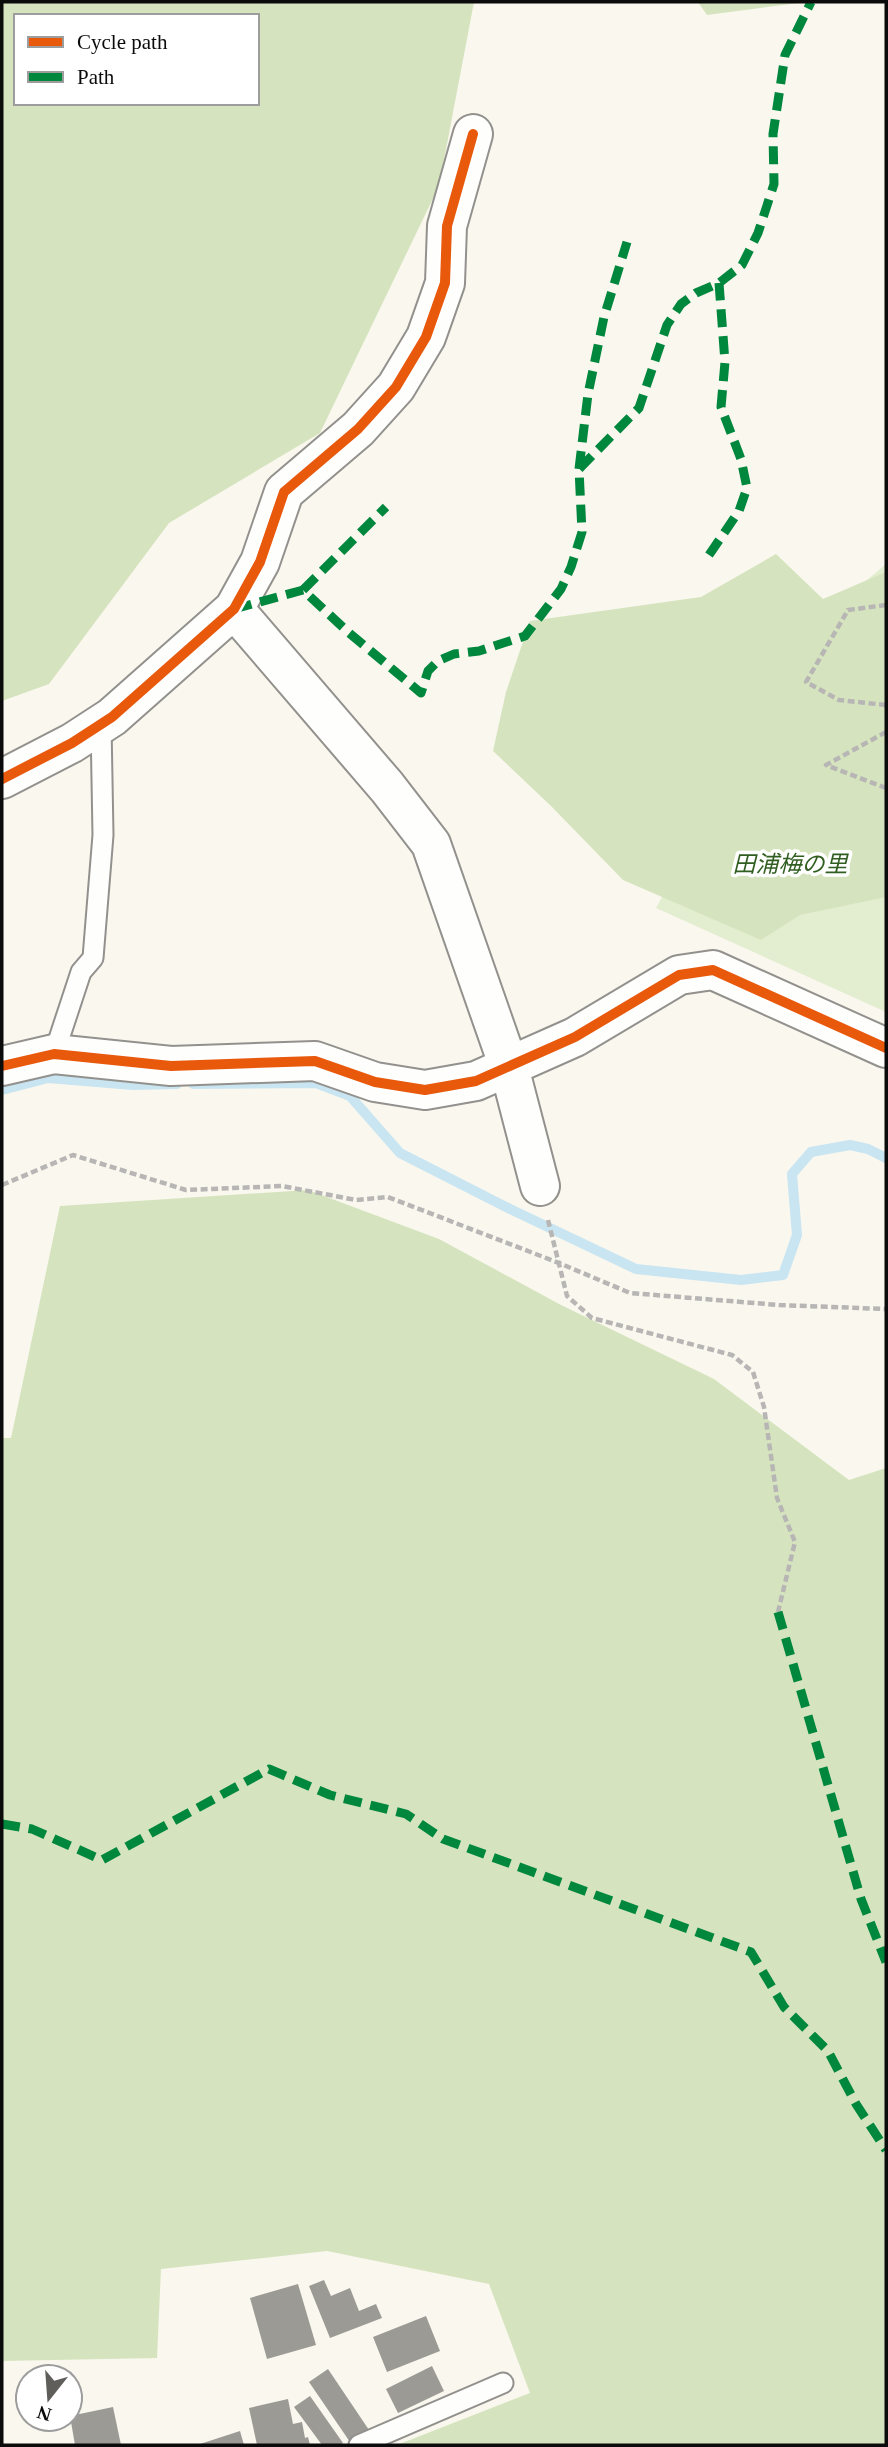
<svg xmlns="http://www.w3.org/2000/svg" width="888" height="2447" font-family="'Times New Roman','Noto Sans JP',serif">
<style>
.green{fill:#e3edd0}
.forest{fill:#d5e4be;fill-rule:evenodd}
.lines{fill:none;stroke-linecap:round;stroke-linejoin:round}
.stream{stroke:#c8e5f1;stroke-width:10}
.building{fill:#9c9a95}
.service-casing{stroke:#93918d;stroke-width:23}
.minor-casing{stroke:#93918d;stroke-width:42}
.path{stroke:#b7b6b5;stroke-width:4.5;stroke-dasharray:7 3.5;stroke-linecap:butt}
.service{stroke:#fefefc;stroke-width:19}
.minor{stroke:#fefefc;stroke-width:38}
.quiet{stroke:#00873e;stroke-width:9;stroke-dasharray:18 9;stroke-linecap:butt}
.cycleway-casing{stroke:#fff;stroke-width:15}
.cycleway{stroke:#e8590c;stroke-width:10}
.labels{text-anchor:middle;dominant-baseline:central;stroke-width:7;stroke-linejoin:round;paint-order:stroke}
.park-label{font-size:23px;font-style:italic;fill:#305e20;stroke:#fff}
</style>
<rect width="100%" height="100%" fill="#faf7ee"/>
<!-- green -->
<polygon class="green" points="886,564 886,1012 656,908 814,625"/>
<!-- forest -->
<g class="forest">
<path d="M2,2h472l-35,184 -119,247 -151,90 -120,161 -47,17zM16,16h241v87h-241z"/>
<polygon points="698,2 806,2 707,15"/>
<polygon points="776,554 823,599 886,572 886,897 800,915 761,940 623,880 551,806 493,751 506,692 530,621 701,597"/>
<polygon points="308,1190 439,1239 561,1305 714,1379 849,1480 886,1468 886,2445 397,2445 530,2393 489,2284 327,2251 161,2269 157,2358 2,2361 2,1438 11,1438 60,1206"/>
</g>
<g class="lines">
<!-- stream -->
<g class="stream">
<polyline points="193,1084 316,1083 350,1096 400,1153 510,1209 636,1269 741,1280 783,1275 797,1235 792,1174 811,1152 850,1145 868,1149 886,1158"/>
<polyline points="2,1090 48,1078 133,1085 177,1084"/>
</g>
</g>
<!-- building -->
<g class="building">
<polygon points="324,2280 331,2296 350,2288 359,2311 376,2304 382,2318 330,2338 309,2286"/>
<polygon points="298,2284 316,2345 267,2359 250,2298"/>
<polygon points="426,2316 440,2351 387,2372 373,2337"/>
<polygon points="432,2366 444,2391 398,2413 386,2389"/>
<polygon points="328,2369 369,2430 350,2442 309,2382"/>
<polygon points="310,2396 343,2443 340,2445 322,2445 294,2407"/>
<polygon points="288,2399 293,2424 302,2422 305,2438 308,2437 310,2445 257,2445 249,2408"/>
<polygon points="113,2407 121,2445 75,2445 70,2416"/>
<polygon points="240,2431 244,2445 197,2445"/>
</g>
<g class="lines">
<defs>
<g id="service">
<polyline points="54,1054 81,972 93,958 103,835 101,724"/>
<polyline points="359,2445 503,2383"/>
</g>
<g id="minor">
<polyline points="234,609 387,787 431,844 509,1067 540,1186"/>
<polyline points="2,779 72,743 112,717 234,609 260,562 284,492 358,429 396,387 426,337 445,283 447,226 473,134"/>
<polyline points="2,1066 54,1054 171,1066 315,1061 375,1082 425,1090 476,1081 575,1037 679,975 713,970 886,1048"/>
</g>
</defs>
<!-- service casing -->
<use href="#service" class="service-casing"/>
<!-- minor casing -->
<use href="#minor" class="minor-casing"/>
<!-- path -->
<g class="path">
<polyline points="886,605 848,610 806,682 839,700 886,705"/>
<polyline points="886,732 826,765 886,788"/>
<polyline points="2,1185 73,1155 186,1190 282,1186 356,1200 388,1197 559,1263 630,1293 779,1305 886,1309"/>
<polyline points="548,1220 567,1296 592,1318 732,1355 753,1372 764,1407 777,1498 795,1542 778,1612"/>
</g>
<!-- service -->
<use href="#service" class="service"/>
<!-- minor -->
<use href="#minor" class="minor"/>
<!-- quiet -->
<g class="quiet">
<polyline points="579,469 588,394 604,317 627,242"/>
<polyline points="709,555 739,511 747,488 741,459 721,407 725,362 719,283"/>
<polyline points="303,590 386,507"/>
<polyline points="234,609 303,590 348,632 421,693 428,671 438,661 454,654 479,651 525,636 561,589 571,567 582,532 579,469 639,408 667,325 681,304 696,293 719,283 742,265 758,233 774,184 773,134 785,55 811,2"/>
<polyline points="778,1612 861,1899 886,1962"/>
<polyline points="2,1824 32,1829 102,1860 269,1769 330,1795 406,1814 443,1839 751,1952 784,2007 828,2051 856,2104 886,2150"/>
</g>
<defs>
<g id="cycleway">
<polyline points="2,779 72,743 112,717 234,609 260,562 284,492 358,429 396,387 426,337 445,283 447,226 473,134"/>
<polyline points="2,1066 54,1054 171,1066 315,1061 375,1082 425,1090 476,1081 575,1037 679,975 713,970 886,1048"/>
</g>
</defs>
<!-- cycleway casing -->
<use href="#cycleway" class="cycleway-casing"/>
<!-- cycleway -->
<use href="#cycleway" class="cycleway"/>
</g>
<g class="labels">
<!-- park labels -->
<g class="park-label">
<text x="790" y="864">田浦梅の里</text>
</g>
</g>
<!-- border -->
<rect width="888" height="2447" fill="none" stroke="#0b0b0b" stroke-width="7"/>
<!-- legend -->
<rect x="14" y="14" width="245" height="91" fill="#ffffff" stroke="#9d9d9d" stroke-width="2"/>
<rect x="28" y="37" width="35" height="10" fill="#e8590c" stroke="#9d9d9d" stroke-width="2"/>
<text x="77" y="49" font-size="21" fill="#0b0b0b">Cycle path</text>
<rect x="28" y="72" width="35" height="10" fill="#00873e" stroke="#9d9d9d" stroke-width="2"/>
<text x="77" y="84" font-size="21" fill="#0b0b0b">Path</text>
<!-- north arrow -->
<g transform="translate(49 2398) rotate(197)"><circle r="33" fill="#ffffff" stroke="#9d9d9d" stroke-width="2"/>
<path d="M0-5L12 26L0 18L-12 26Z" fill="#5f5e5a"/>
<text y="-10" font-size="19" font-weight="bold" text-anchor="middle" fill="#0b0b0b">N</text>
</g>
</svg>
